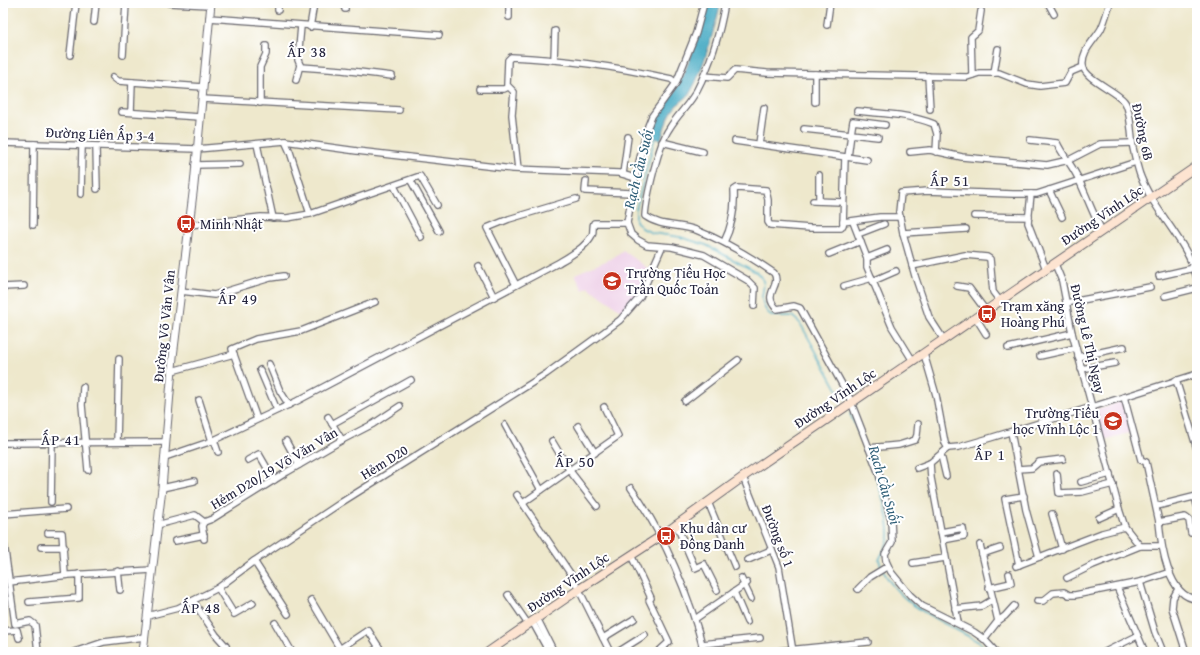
<svg xmlns="http://www.w3.org/2000/svg" width="1200" height="655" font-family="'Gentium Book Plus',serif">
<style>
.built{fill:#eed0e8}
.water{fill:#42a9c2;stroke:#32667e}
.lines{fill:none;stroke-linecap:round;stroke-linejoin:round}
.stream{stroke:#42a9c2;stroke-width:1.5}
.minor-casing{stroke:#69676e;stroke-width:8}
.tertiary-casing{stroke:#69676e;stroke-width:9}
.secondary-casing{stroke:#69676e;stroke-width:10}
.minor{stroke:#fff;stroke-width:5.5}
.tertiary{stroke:#fff;stroke-width:7}
.secondary{stroke:#fde4d1;stroke-width:8}
.labels{text-anchor:middle;dominant-baseline:central;stroke-width:4;stroke-linejoin:round;paint-order:stroke}
.street-label{font-size:14px;fill:#22223b;stroke:#fff}
.poi-label{font-size:14px;fill:#22223b;stroke:#fff;text-anchor:start}
.neighbourhood-label{font-size:15px;letter-spacing:1px;fill:#22223b;stroke:#fff}
.water-label{font-size:15px;font-style:italic;fill:#305f78;stroke:#fff}
</style>
<rect width="100%" height="100%" fill="#fff"/>
<filter id="ink" filterUnits="userSpaceOnUse"><feTurbulence type="fractalNoise" baseFrequency=".025" numOctaves="2"/><feDisplacementMap in="SourceGraphic" scale="8" xChannelSelector="R" yChannelSelector="G"/><feConvolveMatrix kernelMatrix="1 2 1 2 8 2 1 2 1" color-interpolation-filters="sRGB"/></filter>
<filter id="wash" filterUnits="userSpaceOnUse"><feTurbulence type="fractalNoise" baseFrequency=".012" numOctaves="4" result="noise"/><feDisplacementMap in="SourceGraphic" scale="16" xChannelSelector="R" yChannelSelector="G"/><feGaussianBlur stdDeviation="0.9" result="paint"/><feColorMatrix in="noise" values="0 0 0 0 0 0 0 0 0 0 0 0 0 0 0 0 0 1.4 0 .05"/><feComposite in="paint" operator="in"/></filter>
<g filter="url(#wash)">
<rect width="100%" height="100%" fill="#eee8cc"/>
<!-- built -->
<g class="built">
<polygon points="623,250 650,270 638,296 625,313 588,287 583,290 575,274 613,258"/>
<polygon points="1123,401 1132,432 1103,440 1094,410"/>
</g>
<!-- water -->
<path class="water" d="M708,3h13c-7,25 -17,66 -30,88 -3,7 -10,10 -15,15 -8,10 -12,22 -15,34l-12,-4c5,-18 17,-29 26,-45 15,-27 25,-59 33,-88z"/>
<g class="lines">
<!-- stream -->
<g class="stream">
<path d="M655,137l-19,72v12l6,7 10,5 28,4 26,8 50,27c16,14 1,19 8,34 1,4 5,7 7,10h21l8,7 42,75"/>
<path d="M850,414c13,28 41,93 39,123 -1,7 -7,16 -10,23 14,45 64,61 100,82l10,10"/>
</g>
</g>
</g>
<g filter="url(#ink)">
<g class="lines">
<defs>
<g id="minor">
<polyline points="169,3 210,5"/>
<polyline points="345,3 345,9"/>
<polyline points="704,3 696,33 676,83 652,116 648,126 636,174 627,223 631,234 638,240 647,245 672,247 704,255 747,280 755,288 754,306"/>
<path d="M725,3c-5,29 -14,60 -28,87 -7,14 -20,25 -28,39 -10,14 -23,69 -24,87 15,11 34,8 51,14 26,10 55,27 78,43 8,14 -13,21 3,36l17,-3 6,2 49,89 30,77 12,46 1,22 -7,12 1,7 5,11 19,23 12,11 52,26 10,7 12,13"/>
<polyline points="1048,3 1054,14"/>
<path d="M1110,3c-3,9 -5,18 -9,26 -7,12 -20,22 -18,37 2,13 32,24 41,35 7,8 7,35 9,47 2,9 4,18 7,27 14,37 47,65 57,103"/>
<polyline points="278,10 278,3"/>
<polyline points="509,17 509,3"/>
<polyline points="209,18 439,35"/>
<polyline points="94,22 96,3"/>
<polyline points="827,25 830,3"/>
<polyline points="310,27 314,3"/>
<polyline points="70,55 76,3"/>
<polyline points="123,55 126,3"/>
<polyline points="554,60 555,31"/>
<polyline points="300,65 301,67 342,70 392,76"/>
<polyline points="994,73 998,49"/>
<polyline points="815,74 815,102"/>
<polyline points="972,75 971,37 978,31 981,11"/>
<polyline points="704,76 727,78 735,70 767,73 967,77 979,73 999,73 1027,84 1040,86 1065,83 1071,72 1083,67"/>
<polyline points="928,76 930,109"/>
<polyline points="113,77 118,81 203,87"/>
<polyline points="296,80 300,65 298,60 301,26"/>
<polyline points="480,89 504,89 508,87"/>
<polyline points="202,99 399,110"/>
<polyline points="260,103 260,67 266,54 266,46"/>
<path d="M857,111c26,3 53,3 77,13l3,10 -1,18"/>
<polyline points="122,112 200,117"/>
<polyline points="131,112 132,82"/>
<polyline points="804,129 851,134 853,121 885,125"/>
<path d="M1030,140l27,3c6,13 16,23 22,37 8,17 14,34 23,51"/>
<polyline points="285,141 290,152 310,214"/>
<polyline points="735,141 867,160"/>
<polyline points="662,142 703,152"/>
<polyline points="3,143 197,149 285,141 357,151 513,169 619,173 635,178"/>
<polyline points="257,144 273,218"/>
<polyline points="759,144 764,108"/>
<polyline points="96,147 97,189"/>
<polyline points="910,152 930,150 962,157 1047,165 1069,160 1100,144 1132,143"/>
<polyline points="848,157 851,134 878,137"/>
<polyline points="195,165 240,164"/>
<path d="M518,169l-6,-54 2,-23 -7,-7 1,-25 3,-3c54,2 107,10 160,22l5,4"/>
<polyline points="623,174 628,137"/>
<polyline points="819,175 819,201"/>
<polyline points="411,181 439,231"/>
<polyline points="586,181 585,191 632,193"/>
<polyline points="394,186 421,237"/>
<polyline points="1049,190 1062,217"/>
<polyline points="81,194 82,146"/>
<polyline points="1031,194 1028,223 1046,269"/>
<polyline points="813,201 843,202"/>
<polyline points="974,216 1029,217"/>
<polyline points="843,222 880,217 900,217"/>
<polyline points="853,222 867,258 867,267 892,327 913,361"/>
<polyline points="33,225 34,144"/>
<polyline points="189,225 261,217 287,218 310,214 420,176 437,205"/>
<polyline points="903,233 966,229"/>
<polyline points="858,234 884,224"/>
<path d="M724,242c8,-16 11,-34 10,-52l3,-2 29,2 2,10v22l2,3 40,3h31l2,-3 2,-68"/>
<polyline points="829,254 861,241"/>
<polyline points="867,258 887,250"/>
<polyline points="1055,264 1062,281 1072,333 1092,407 1197,374"/>
<polyline points="478,266 494,297"/>
<polyline points="912,266 965,255 987,257 990,259 993,292 1000,301"/>
<polyline points="1159,276 1194,268"/>
<polyline points="873,281 896,271"/>
<polyline points="516,285 487,228 509,219 576,199"/>
<polyline points="844,286 872,278"/>
<polyline points="957,286 969,288 986,311"/>
<polyline points="3,287 24,286"/>
<polyline points="181,291 214,295 270,278 284,276"/>
<polyline points="1165,296 1197,288"/>
<polyline points="1066,303 1150,287"/>
<polyline points="976,318 986,334"/>
<polyline points="944,340 929,317 915,276 903,233 899,212 901,193 928,191 1013,194 1037,194 1136,162"/>
<polyline points="1008,348 1072,333"/>
<polyline points="924,354 936,395 945,443 948,448 959,447 990,438 1092,407 1119,509 1125,527 1140,546 1161,546"/>
<polyline points="1040,356 1076,348"/>
<polyline points="1078,357 1124,347"/>
<polyline points="269,364 280,391 289,405"/>
<polyline points="1081,369 1115,363"/>
<polyline points="260,370 277,410"/>
<polyline points="172,371 234,354"/>
<polyline points="1176,380 1197,449"/>
<polyline points="83,387 82,405 88,470"/>
<polyline points="1124,397 1141,460 1146,462 1159,522 1185,517 1189,520 1191,533"/>
<polyline points="199,400 212,441"/>
<polyline points="685,401 738,360"/>
<polyline points="328,417 342,440"/>
<polyline points="257,419 232,349 256,339 301,331 375,302"/>
<polyline points="332,424 411,380"/>
<polyline points="505,425 541,490"/>
<polyline points="578,426 595,453"/>
<polyline points="1011,432 1026,510 1039,557"/>
<polyline points="214,440 218,452"/>
<polyline points="286,441 299,465"/>
<polyline points="552,441 570,471 597,506"/>
<polyline points="117,442 119,359"/>
<polyline points="3,443 166,442"/>
<polyline points="869,448 899,445 915,440 917,435 918,424"/>
<polyline points="941,455 946,476"/>
<path d="M165,457l47,-16 85,-40 261,-138c12,-7 27,-15 34,-28 2,-4 0,-9 2,-12h33"/>
<polyline points="248,460 259,454 274,480"/>
<polyline points="930,463 931,478 958,622"/>
<polyline points="917,468 930,463 948,448"/>
<polyline points="1018,469 1032,468 1039,462 1063,459"/>
<polyline points="1057,474 1059,493 1082,492 1113,484"/>
<polyline points="743,477 779,567 793,652"/>
<polyline points="1081,482 1110,474"/>
<polyline points="162,488 194,481"/>
<path d="M631,488c32,44 60,111 73,164"/>
<polyline points="517,495 572,576 610,652"/>
<polyline points="1195,497 1197,505"/>
<polyline points="51,502 52,442"/>
<polyline points="708,502 735,567"/>
<polyline points="523,503 618,436 604,407"/>
<polyline points="1157,506 1197,496"/>
<polyline points="3,514 66,509"/>
<polyline points="1052,514 1062,549"/>
<polyline points="1099,518 1119,509"/>
<path d="M1159,522c2,22 9,76 38,77"/>
<polyline points="676,524 695,568 704,564 717,590"/>
<polyline points="157,525 195,515 204,522 212,519 287,472 342,440 373,424 400,406"/>
<polyline points="941,532 963,528 964,536 943,540"/>
<polyline points="48,533 62,533 65,575"/>
<polyline points="3,536 15,624 30,621 35,625 38,652"/>
<polyline points="204,539 202,526 204,522"/>
<polyline points="175,541 204,535"/>
<polyline points="980,545 998,621 984,639"/>
<polyline points="41,547 64,547"/>
<polyline points="982,554 1000,548"/>
<polyline points="631,555 651,598 649,600 669,642 658,652"/>
<polyline points="748,560 771,550"/>
<polyline points="254,561 288,614"/>
<polyline points="913,563 945,558"/>
<polyline points="1019,565 1005,499 1024,496"/>
<polyline points="1016,566 1102,533 1125,527"/>
<polyline points="118,571 120,590"/>
<polyline points="741,578 751,599"/>
<polyline points="1067,578 1093,565 1140,546"/>
<polyline points="9,582 69,575 152,570"/>
<polyline points="1140,582 1155,632 1163,652"/>
<polyline points="1117,587 1145,652"/>
<polyline points="218,588 234,614 253,603"/>
<polyline points="989,588 1011,583 1009,574"/>
<polyline points="858,589 870,577 888,566"/>
<polyline points="1178,589 1173,598 1172,608 1186,652"/>
<polyline points="734,592 747,622"/>
<polyline points="508,595 528,624"/>
<polyline points="311,600 340,649"/>
<polyline points="193,601 216,635 226,646"/>
<polyline points="1037,601 1043,601 1053,593 1064,592 1069,595 1075,595 1140,582 1170,572"/>
<polyline points="29,602 79,598 79,574"/>
<polyline points="955,609 982,606 992,600"/>
<polyline points="147,616 178,608 218,588 254,561 342,502 546,374 604,332 620,320 640,297 662,247"/>
<polyline points="537,618 554,652"/>
<polyline points="695,619 747,583"/>
<polyline points="532,621 549,652"/>
<polyline points="998,621 1005,616 1014,606"/>
<polyline points="275,623 292,652"/>
<polyline points="3,631 17,630 19,638"/>
<polyline points="603,638 634,619"/>
<polyline points="702,644 760,638"/>
<polyline points="74,652 104,642 145,637"/>
<polyline points="335,652 368,630 382,652"/>
<polyline points="372,652 379,647"/>
<polyline points="618,652 645,635"/>
<polyline points="768,652 868,642"/>
<polyline points="1105,652 1137,636"/>
</g>
<polyline id="tertiary" points="143,652 162,488 173,357 194,185 211,3"/>
<polyline id="secondary" points="488,652 578,590 661,536 743,477 1197,166"/>
</defs>
<!-- minor casing -->
<use href="#minor" class="minor-casing"/>
<!-- tertiary casing -->
<use href="#tertiary" class="tertiary-casing"/>
<!-- secondary casing -->
<use href="#secondary" class="secondary-casing"/>
<!-- minor -->
<use href="#minor" class="minor"/>
<!-- tertiary -->
<use href="#tertiary" class="tertiary"/>
<!-- secondary -->
<use href="#secondary" class="secondary"/>
</g>
</g>
<!-- icons -->
<defs>
<symbol id="bus-disc" viewBox="-11 -11 22 22"><circle r="9.5" fill="#c8321e" stroke="#fff"/><path d="M-5-6H5V4H4V6H2V4H-2V6H-4V4H-5ZM-3.5-4V0h7V-4ZM-3.5 1.2v1.5H-2V1.2ZM2 1.2v1.5H3.5V1.2Z" fill="#fff"/></symbol>
<symbol id="school-disc" viewBox="-11 -11 22 22"><circle r="9.5" fill="#c8321e" stroke="#fff"/><path d="M0-5L7-2L0 1L-7-2ZM-4 1L0 2.5L4 1V4Q0 6-4 4Z" fill="#fff"/></symbol>
</defs>
<g fill-rule="evenodd">
<use href="#bus-disc" x="175" y="213" width="22" height="22"/>
<use href="#school-disc" x="601" y="270" width="22" height="22"/>
<use href="#bus-disc" x="976" y="303" width="22" height="22"/>
<use href="#school-disc" x="1102" y="410" width="22" height="22"/>
<use href="#bus-disc" x="655" y="525" width="22" height="22"/>
</g>
<g class="labels">
<!-- street labels -->
<g class="street-label">
<text transform="translate(1143 132) rotate(78)">Đường 6B</text>
<text transform="translate(100 134) rotate(2)">Đường Liên Ấp 3-4</text>
<text transform="translate(1102 215) rotate(-34)">Đường Vĩnh Lộc</text>
<text transform="translate(164 326) rotate(-84)">Đường Võ Văn Vân</text>
<text transform="translate(1088 339) rotate(77)">Đường Lê Thị Ngay</text>
<text transform="translate(835 398) rotate(-34)">Đường Vĩnh Lộc</text>
<text transform="translate(384 462) rotate(-32)">Hẻm D20</text>
<text transform="translate(274 468) rotate(-31)">Hẻm D20/19 Võ Văn Vân</text>
<text transform="translate(778 536) rotate(69)">Đường số 1</text>
<text transform="translate(568 582) rotate(-34)">Đường Vĩnh Lộc</text>
</g>
<!-- poi labels -->
<g class="poi-label">
<text x="200" y="224">Minh Nhật</text>
<text x="626" y="273">Trường Tiểu Học<tspan x="626" dy="16">Trần Quốc Toản</tspan></text>
<text x="1001" y="306">Trạm xăng<tspan x="1001" dy="16">Hoàng Phú</tspan></text>
<text x="1099" y="413" text-anchor="end">Trường Tiểu<tspan x="1099" dy="16">học Vĩnh Lộc 1</tspan></text>
<text x="680" y="528">Khu dân cư<tspan x="680" dy="16">Đồng Danh</tspan></text>
</g>
<!-- neighbourhood labels -->
<g class="neighbourhood-label">
<text x="307" y="51">ẤP 38</text>
<text x="950" y="180">ẤP 51</text>
<text x="238" y="298">ẤP 49</text>
<text x="61" y="439">ẤP 41</text>
<text x="990" y="454">ẤP 1</text>
<text x="575" y="461">ẤP 50</text>
<text x="201" y="607">ẤP 48</text>
</g>
<!-- water labels -->
<g class="water-label">
<text transform="translate(638 169) rotate(-76)">Rạch Cầu Suối</text>
<text transform="translate(885 485) rotate(74)">Rạch Cầu Suối</text>
</g>
</g>
<!-- margin -->
<rect width="1200" height="655" fill="none" stroke="#fff" stroke-width="16"/>
</svg>
